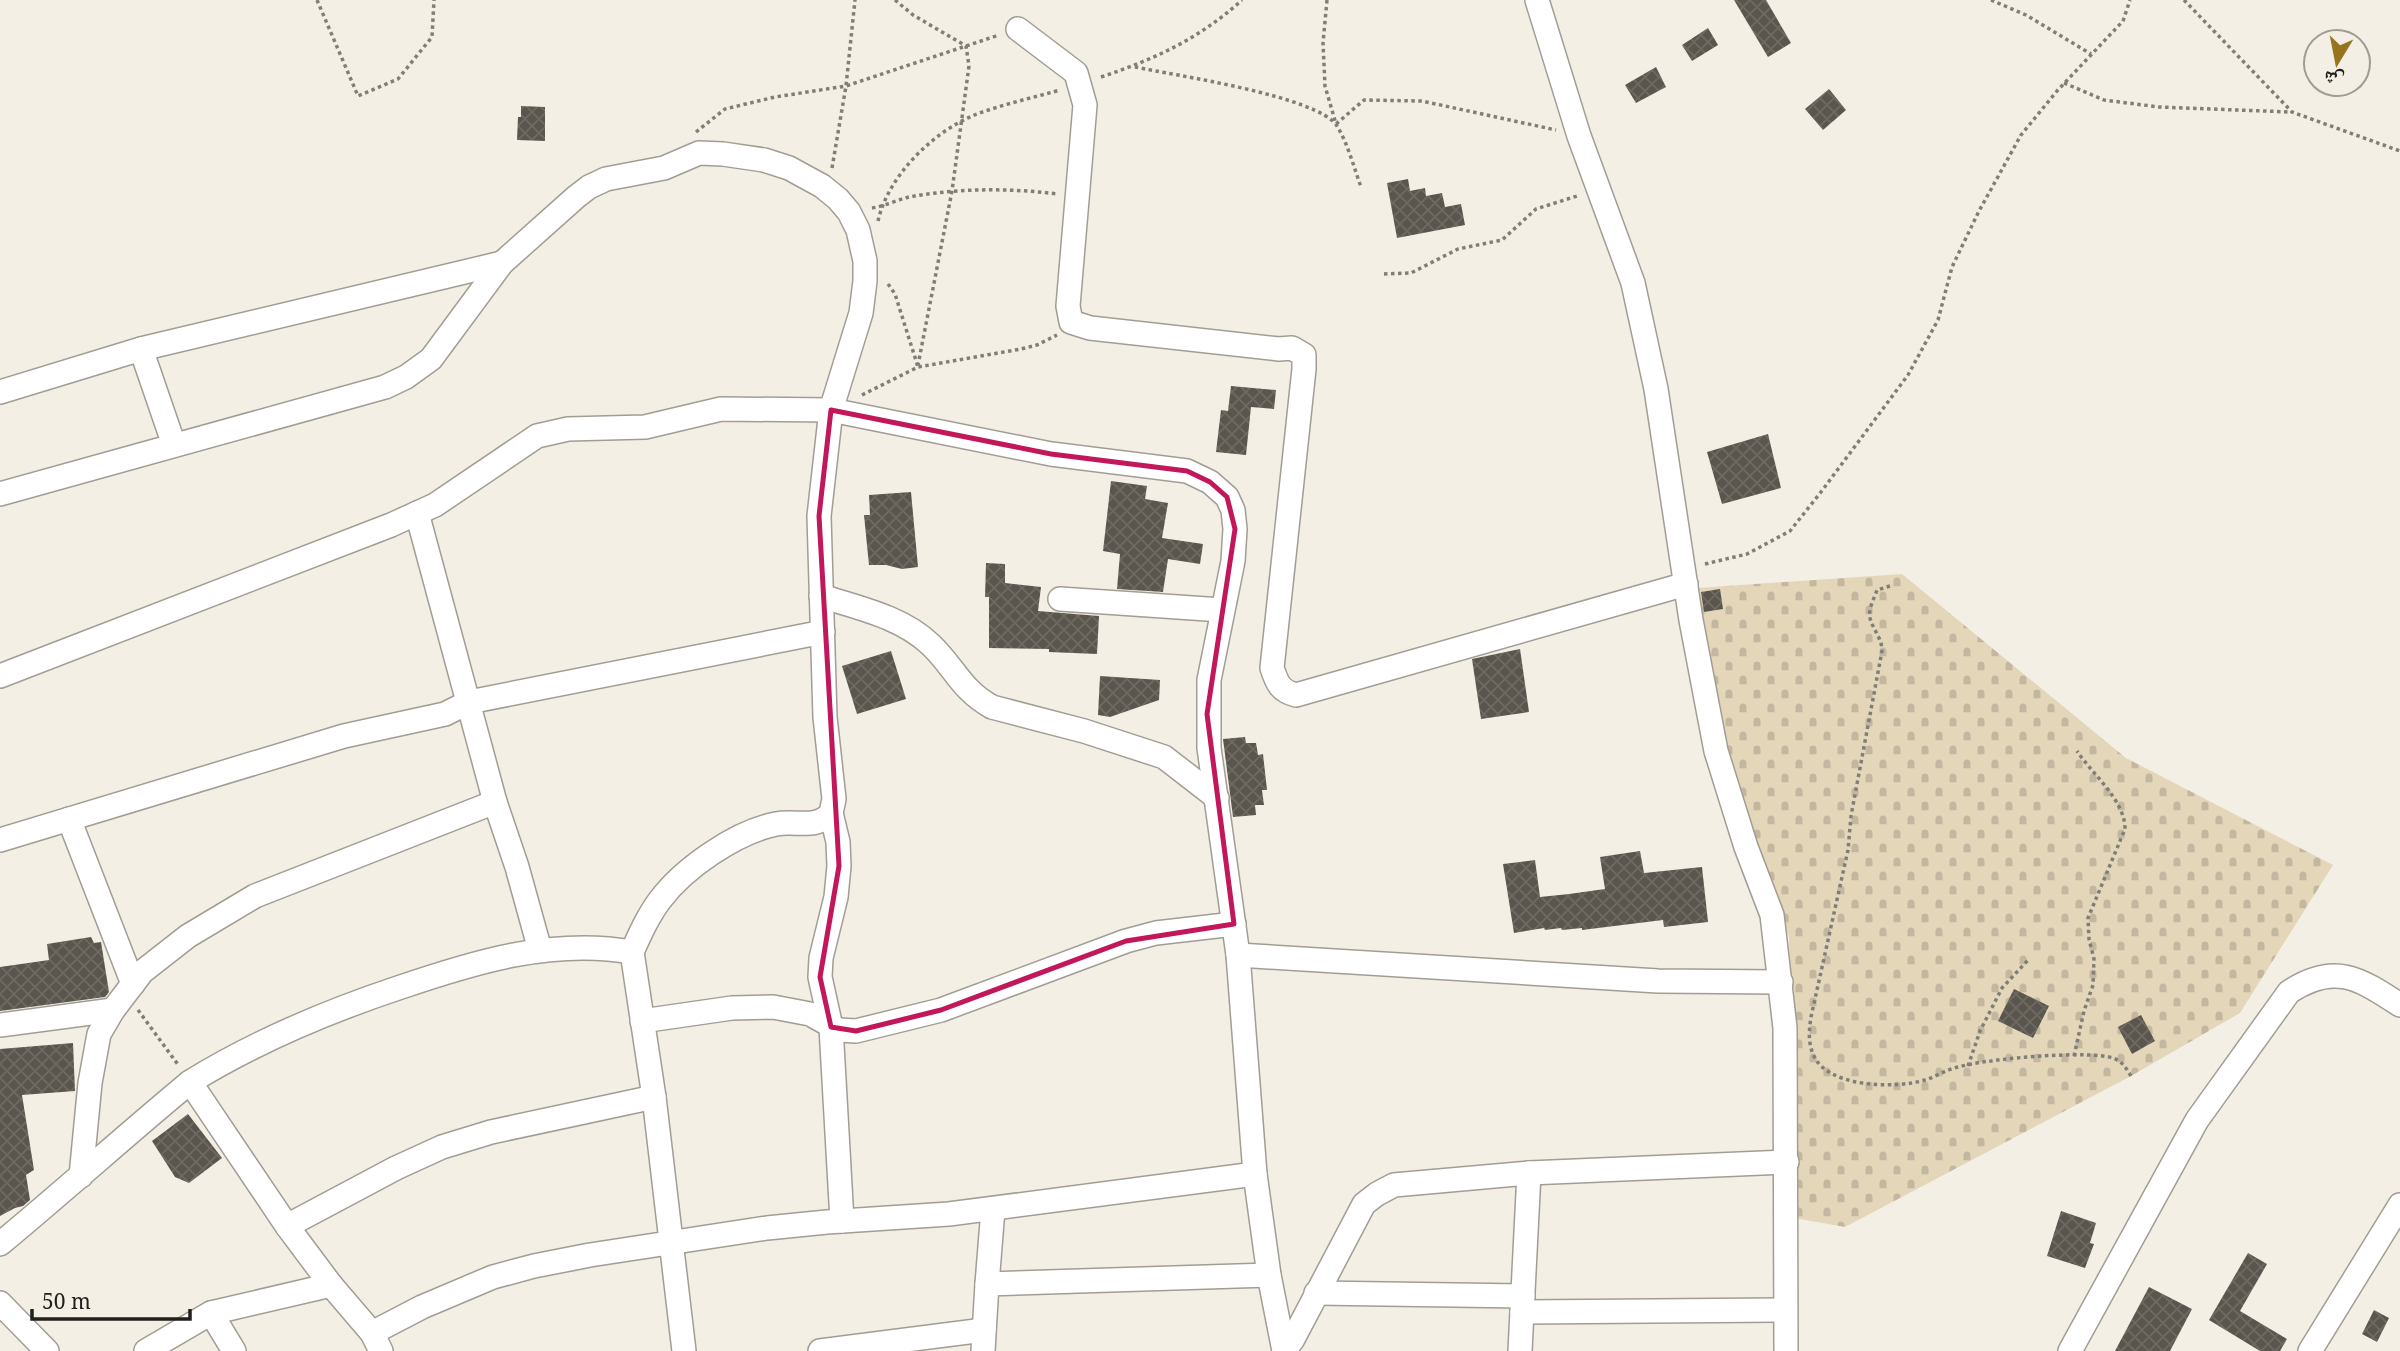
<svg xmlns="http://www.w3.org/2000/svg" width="2400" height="1351" font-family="'Noto Serif','Noto Naskh Arabic',serif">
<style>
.cemetery{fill:url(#cemetery-stones)}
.building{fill:url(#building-cross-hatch)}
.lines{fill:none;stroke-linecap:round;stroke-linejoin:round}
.street-casing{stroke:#a29d94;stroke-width:26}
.path{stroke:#817e78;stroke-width:3.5;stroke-dasharray:3.5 3.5;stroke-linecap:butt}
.street{stroke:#fff;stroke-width:23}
.marked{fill:none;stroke:#c2185b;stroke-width:5;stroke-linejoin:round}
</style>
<defs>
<pattern id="cemetery-stones" width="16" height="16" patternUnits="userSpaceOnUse" patternTransform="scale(1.75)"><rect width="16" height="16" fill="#e4d6b9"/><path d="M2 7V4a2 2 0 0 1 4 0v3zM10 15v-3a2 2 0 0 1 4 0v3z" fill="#c3b79f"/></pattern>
<pattern id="building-cross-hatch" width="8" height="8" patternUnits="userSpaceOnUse" patternTransform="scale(1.75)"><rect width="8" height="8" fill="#5a564d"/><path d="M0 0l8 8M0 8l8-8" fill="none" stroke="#6e6a63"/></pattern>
</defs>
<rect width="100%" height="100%" fill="#f4efe5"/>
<!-- cemetery -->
<polygon class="cemetery" points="1902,574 2126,758 2333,865 2240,1013 2131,1076 1845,1227 1794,1218 1789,937 1722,753 1698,588"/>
<!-- building -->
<g class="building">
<polygon points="1734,0 1766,0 1791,43 1768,57"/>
<polygon points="1708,28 1718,45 1692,61 1682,45"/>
<polygon points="1656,67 1666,87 1636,103 1625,85"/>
<polygon points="1829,89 1846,110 1823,130 1805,109"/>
<polygon points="521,106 545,107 545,141 517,140 518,117 521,117"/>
<polygon points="1408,179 1410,191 1425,188 1426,196 1442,193 1445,207 1461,204 1465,225 1397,238 1387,183"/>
<polygon points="1231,386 1276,390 1274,409 1251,407 1246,455 1216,452 1221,410 1228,411"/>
<polygon points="1768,434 1781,488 1722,504 1707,452"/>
<polygon points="1111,481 1147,486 1145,499 1168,503 1162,538 1203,544 1200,564 1168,559 1163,592 1117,589 1120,554 1103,551"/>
<polygon points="911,492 918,567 902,569 886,565 869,565 864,515 870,515 869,495"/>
<polygon points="986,563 1005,564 1005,583 1041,587 1038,611 1099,616 1097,654 1049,652 1049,649 989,648 989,597 985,597"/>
<polygon points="1720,589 1723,609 1704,612 1701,592"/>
<polygon points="1520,649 1529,712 1481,719 1472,659"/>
<polygon points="891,651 906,699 857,714 842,666"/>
<polygon points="1100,676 1160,680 1159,700 1110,717 1098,715"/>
<polygon points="1245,737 1246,743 1256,743 1258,755 1263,754 1267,790 1262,790 1264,805 1255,805 1256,815 1233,817 1223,739"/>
<polygon points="1640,851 1644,873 1702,867 1708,922 1664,927 1663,920 1582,930 1582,928 1562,930 1561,928 1545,930 1544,928 1514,933 1503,864 1535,860 1540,897 1569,894 1605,889 1600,857"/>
<polygon points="91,937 94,943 101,942 109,992 105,997 0,1011 0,967 49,960 47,944"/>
<polygon points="2014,989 2049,1006 2033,1038 1998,1021"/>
<polygon points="2141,1015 2155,1041 2132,1054 2118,1027"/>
<polygon points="73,1043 75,1091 22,1095 34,1170 26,1175 30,1200 23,1206 15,1208 0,1216 0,1049"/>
<polygon points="188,1114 222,1158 189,1183 175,1177 152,1141"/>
<polygon points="2061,1211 2096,1223 2090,1243 2094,1244 2085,1268 2047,1256"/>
<polygon points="2248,1253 2267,1264 2240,1311 2287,1339 2280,1351 2260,1351 2209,1320"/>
<polygon points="2149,1287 2192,1309 2170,1351 2115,1351"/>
<polygon points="2374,1310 2389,1318 2377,1342 2362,1334"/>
</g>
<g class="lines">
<defs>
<g id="street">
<polyline points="1537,0 1579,136 1633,283 1656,389 1691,620 1716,751 1746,847 1772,915 1785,1028 1786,1351"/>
<path d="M1018,29l58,44 9,32 -17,201 3,16 19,6 189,21 13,-1 12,7v14l-32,299c5,15 8,23 24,27l390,-111"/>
<polyline points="141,349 174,445"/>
<polyline points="0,392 141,349 502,263"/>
<path d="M0,494l385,-107 21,-10 25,-18 71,-96 74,-66 13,-10 17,-8 58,-11 35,-15 24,1 41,6 25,8 33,18 16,13 11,13 9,18 7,31v20l-4,32 -30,97 -12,106 6,201 9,82 -3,14c-15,17 -35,7 -55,11 -40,8 -92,44 -116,76 -12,16 -20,34 -28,52"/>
<polyline points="417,513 495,802 517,867 540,950"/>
<path d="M821,596c38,12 81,21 110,49 24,23 30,45 61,62l92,24 80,26 53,41"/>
<polyline points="1060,599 1222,610"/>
<polyline points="0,676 391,525 435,505 537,436 568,429 645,427 721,409 831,410 1051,454 1187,471 1210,482 1227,497 1233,510 1235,529 1233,561 1209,680 1209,748 1238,955 1255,1174 1269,1275 1284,1351"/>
<polyline points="831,813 838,842 839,866 836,897 821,958 820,977 831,1027 842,1221"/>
<polyline points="69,819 133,984"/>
<polyline points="0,840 344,736 445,714 469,702 823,632"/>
<polyline points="1238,955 1658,981 1781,982"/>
<polyline points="642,1021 732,1008 773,1007 810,1014 839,1030 856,1031 941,1010 1126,941 1156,933 1234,924"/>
<polyline points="0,1025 113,1010"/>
<polyline points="81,1176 90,1083 99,1034 113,1010 142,972 188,936 255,896 495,802"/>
<polyline points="287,1226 396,1168 442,1147 491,1132 654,1097"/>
<path d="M0,1244c64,-53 126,-109 190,-162"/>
<polyline points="987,1284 993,1209"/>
<polyline points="1316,1293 1523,1296"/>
<polyline points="0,1303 47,1351"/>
<polyline points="1522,1312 1785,1310"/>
<polyline points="211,1313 234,1351"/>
<polyline points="372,1333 422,1307 493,1277 534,1266 590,1255 767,1228 827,1222 949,1214 1255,1174"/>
<polyline points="146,1351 211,1313 331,1285"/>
<path d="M381,1351l-9,-18 -41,-48 -44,-59 -97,-144c65,-40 136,-70 208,-94 76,-26 154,-50 234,-36l22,145 30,254"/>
<polyline points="820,1351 984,1330"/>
<polyline points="983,1351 987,1284 1269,1275"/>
<polyline points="1284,1351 1293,1339 1364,1204 1377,1194 1394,1185 1529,1173 1787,1162"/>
<polyline points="1520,1351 1529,1173"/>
<path d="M2070,1351l127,-231 92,-128c45,-30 70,-14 111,13"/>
<polyline points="2310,1351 2400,1205"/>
</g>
</defs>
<!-- street casing -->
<use href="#street" class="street-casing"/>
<!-- path -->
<g class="path">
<polyline points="317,0 358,96 398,79 432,37 434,0"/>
<polyline points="895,0 913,15 966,46 969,66 952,191 918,365"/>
<polyline points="1327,0 1323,43 1325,86 1336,124 1364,100 1422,101 1556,130"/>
<polyline points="1991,0 2026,15 2091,54"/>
<polyline points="2184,0 2292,112 2400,151"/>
<path d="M1135,67c38,8 183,29 202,59 11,18 17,42 24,61"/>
<path d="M1101,77c54,-18 98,-38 141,-77"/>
<polyline points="2064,83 2104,100 2159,107 2290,112"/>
<polyline points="696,132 725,109 775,97 846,86 855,0"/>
<polyline points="832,168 846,86 999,35"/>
<path d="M872,208c13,-2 25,-8 37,-11 50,-9 99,-9 149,-3"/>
<path d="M878,221c10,-45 55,-90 99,-107 27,-10 55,-16 83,-24"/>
<polyline points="1384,274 1411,273 1458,249 1502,240 1536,209 1577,196"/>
<polyline points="888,284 895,294 918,367"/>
<polyline points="862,395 918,367 1021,349 1037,345 1057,335"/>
<polyline points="1705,564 1747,554 1790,531 1821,492 1908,375 1938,320 1952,267 1979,211 2021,135 2057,91 2123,21 2130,0"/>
<path d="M1890,586l-13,4c-3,9 -9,19 -7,28 3,12 12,20 12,33l-31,165 -3,34 -37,167c-2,13 -3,25 2,37 13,34 83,35 112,26 10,-3 19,-9 29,-12 12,-3 25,-6 37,-7 26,-4 99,-10 122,-3 9,3 13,10 18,18"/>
<polyline points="138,1010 179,1066"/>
<path d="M2074,1056l10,-45 9,-26 1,-26 -5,-20 -1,-21 37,-89c0,-29 -33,-55 -48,-78"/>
<polyline points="1968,1066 1980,1031 2002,988 2029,959"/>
</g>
<!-- street -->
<use href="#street" class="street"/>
</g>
<!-- marked area -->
<path class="marked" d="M831,410l220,44 136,17 23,11 17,15 8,32 -28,185 27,210 -108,17 -185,69 -85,21 -25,-4 -11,-50 19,-111 -20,-350z"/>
<!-- north arrow -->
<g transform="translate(2337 63) rotate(190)"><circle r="33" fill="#f4efe5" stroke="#a09c95" stroke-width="2"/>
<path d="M0-5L12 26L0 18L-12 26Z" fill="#97751e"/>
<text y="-10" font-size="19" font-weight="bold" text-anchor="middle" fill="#22201d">ش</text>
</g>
<!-- scale -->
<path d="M32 1309v10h158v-10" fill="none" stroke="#22201d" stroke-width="3.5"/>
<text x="42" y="1309" font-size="21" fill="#22201d" stroke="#f4efe5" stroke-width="5" paint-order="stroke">50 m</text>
</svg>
